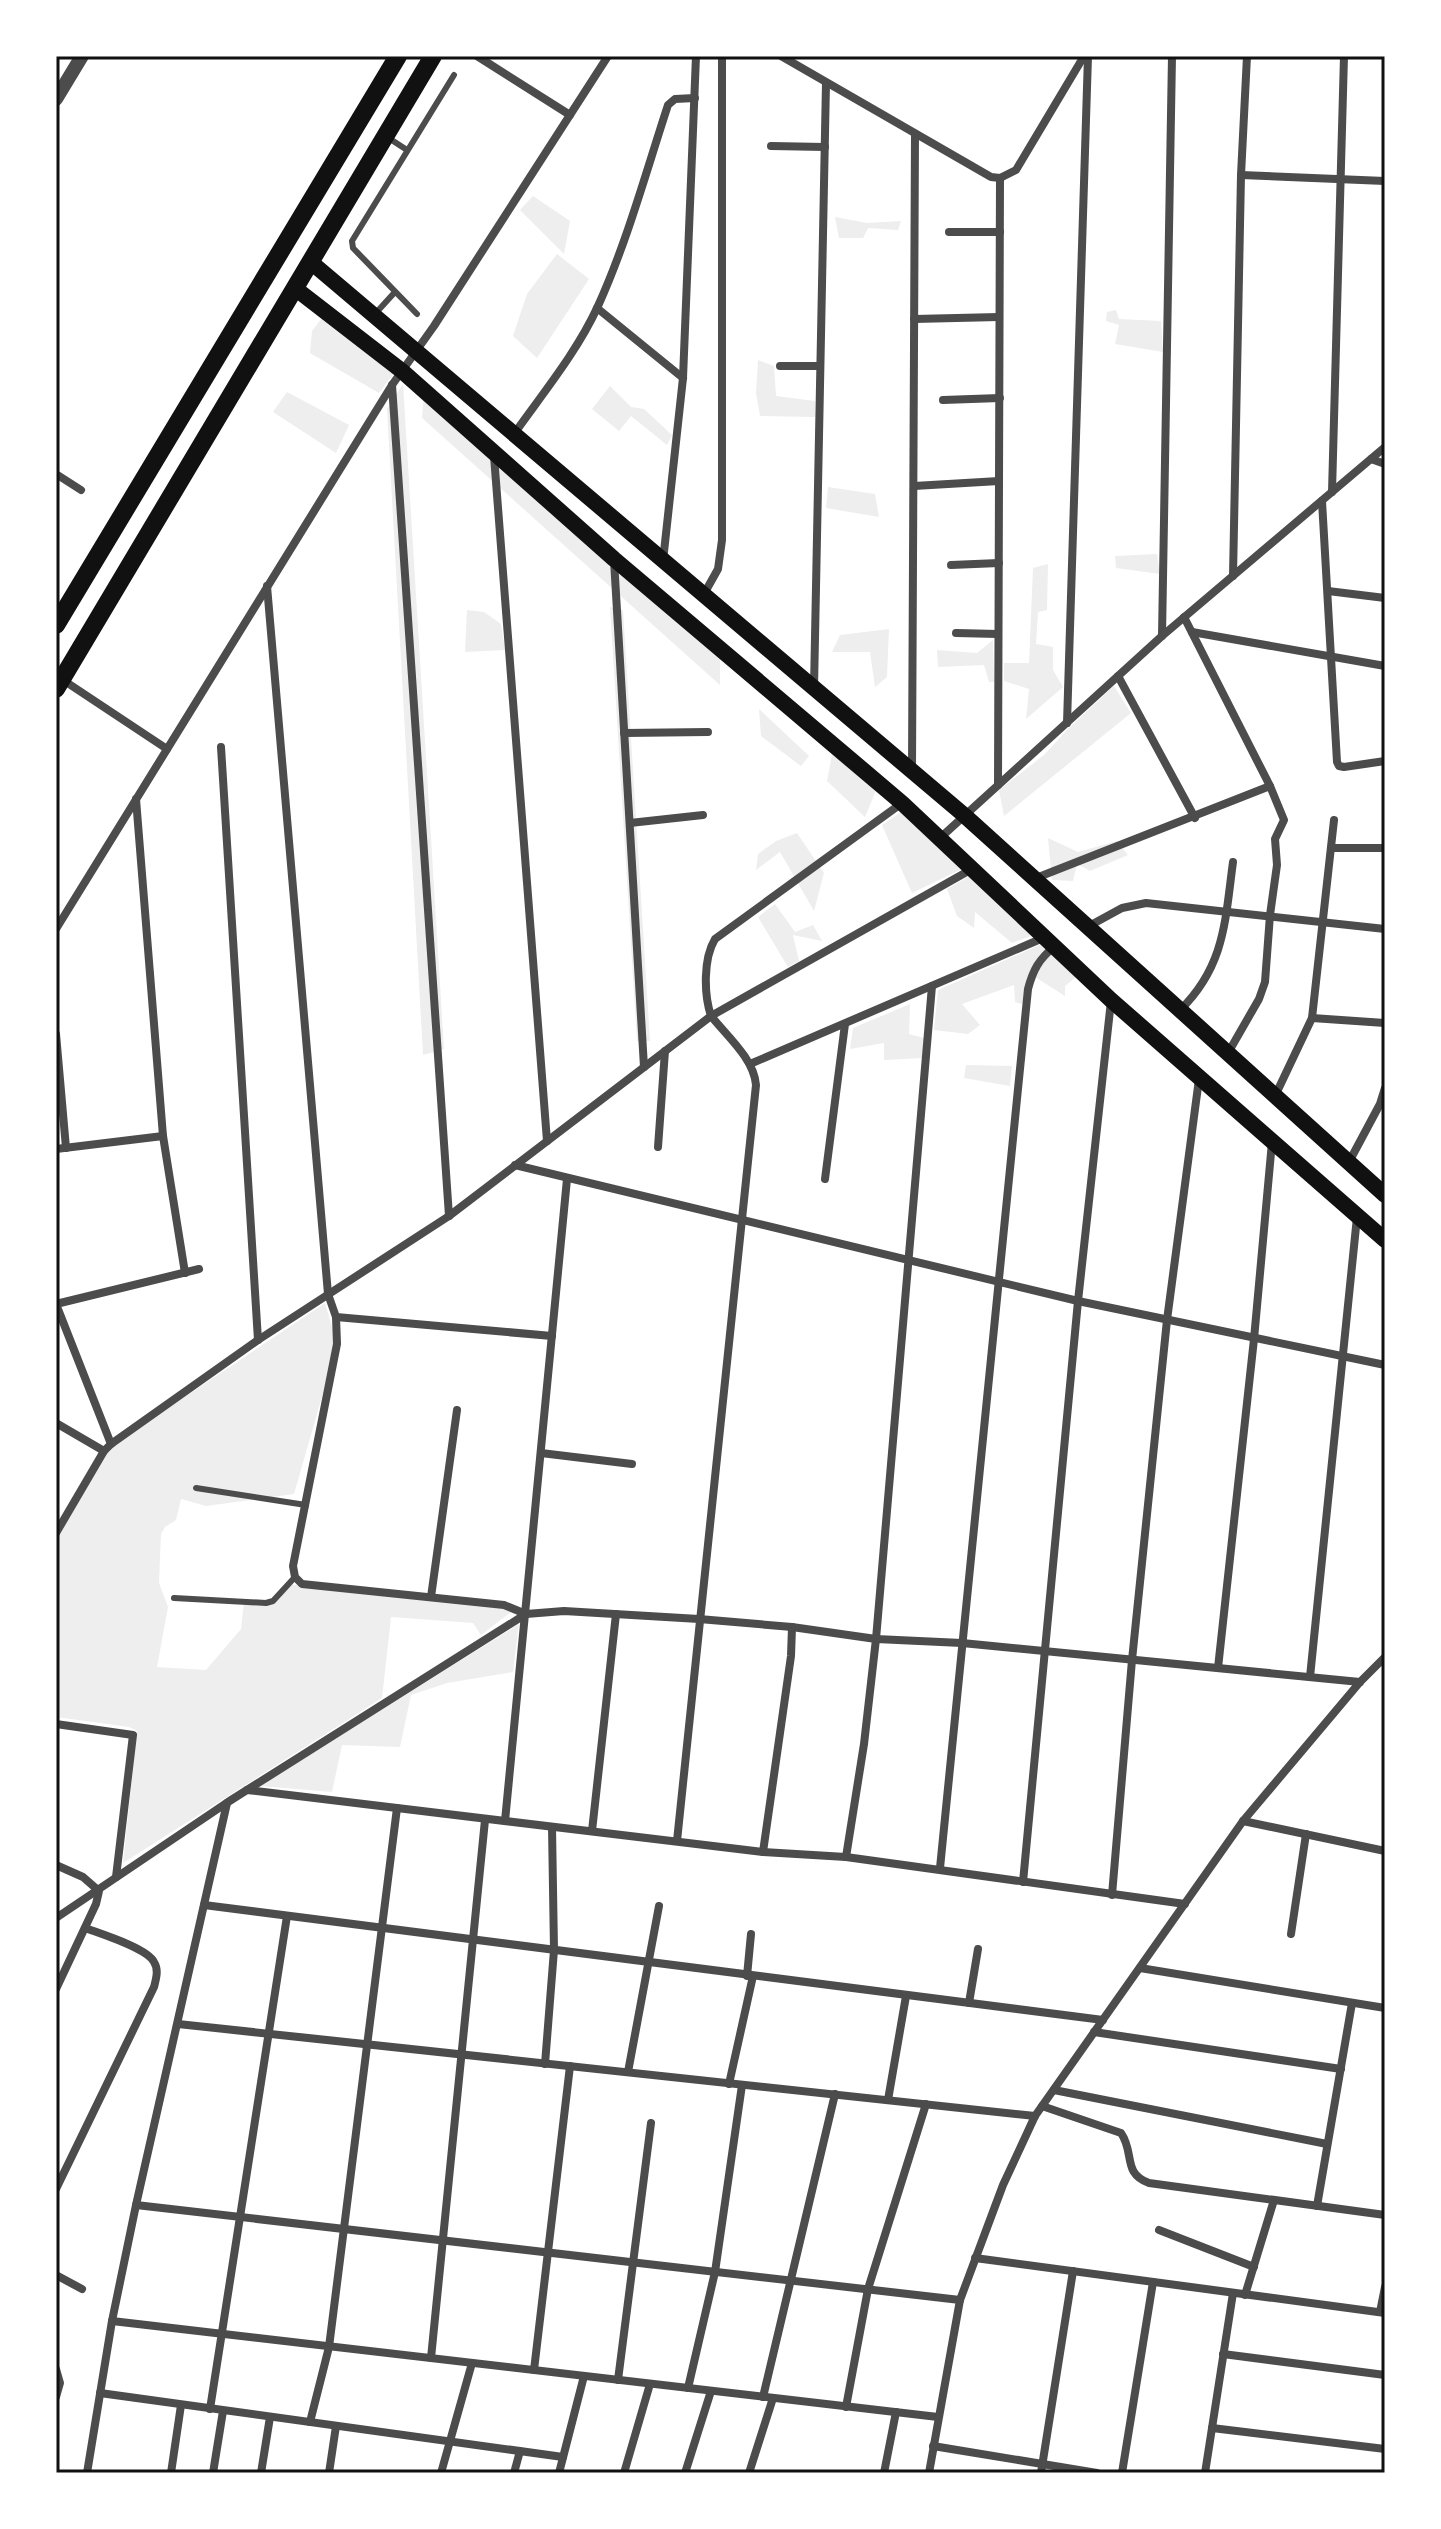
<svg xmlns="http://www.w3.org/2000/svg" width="1441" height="2529" font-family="'Work Sans',sans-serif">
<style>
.green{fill:#eee}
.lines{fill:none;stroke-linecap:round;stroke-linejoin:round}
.service{stroke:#4c4c4c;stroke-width:6}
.minor{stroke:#4c4c4c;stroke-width:8}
.tertiary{stroke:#4c4c4c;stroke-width:14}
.secondary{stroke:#111;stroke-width:16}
.primary{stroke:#111;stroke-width:18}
.neatline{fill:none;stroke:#111;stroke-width:3}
</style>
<rect width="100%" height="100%" fill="#fff"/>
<!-- green -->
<g class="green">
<polygon points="533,196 570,221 564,254 520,210"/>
<polygon points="835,217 867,223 901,221 898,230 868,228 863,238 839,238"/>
<polygon points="557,254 589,279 537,358 513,336 527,294"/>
<polygon points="1116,310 1119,319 1161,321 1163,352 1115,344 1119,325 1106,321 1107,312"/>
<polygon points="322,318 394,373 379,393 310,353 312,331"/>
<polygon points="758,360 774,366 776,396 815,401 815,417 760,416 756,393"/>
<polygon points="403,384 444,1049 423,1055 387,409"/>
<polygon points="610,386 631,407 644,409 672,435 667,445 631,416 619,431 592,409"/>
<polygon points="287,392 349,425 336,453 273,412"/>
<polygon points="424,394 720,658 720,685 422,418"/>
<polygon points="828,487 875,494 879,517 826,508"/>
<polygon points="1157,554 1160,574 1116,568 1115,556"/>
<polygon points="1048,564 1047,610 1038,612 1036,644 1053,647 1053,670 1063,687 1026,719 1029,689 1004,681 1004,663 1029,663 1033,568"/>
<polygon points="610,607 623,610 650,1041 637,1041"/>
<polygon points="467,610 484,612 501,624 505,650 465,652"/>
<polygon points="889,629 887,677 875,687 870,652 832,652 840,635"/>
<polygon points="993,640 994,682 989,682 984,665 938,667 937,650 977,653"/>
<polygon points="1114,686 1131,713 1004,816 999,790 1044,755 1068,729"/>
<polygon points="759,709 809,756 801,766 761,736"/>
<polygon points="832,755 877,788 865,817 827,781"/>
<polygon points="901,812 962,869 912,893 882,825"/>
<polygon points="797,833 824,873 814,911 780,852 756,870 758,854 776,841"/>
<polygon points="1048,838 1078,852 1117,841 1128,855 1090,871 1077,864 1073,881 1052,880"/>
<polygon points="970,876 1031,936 1012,943 975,912 974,928 957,916 947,889"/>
<polygon points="775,904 795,932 813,925 822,941 793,935 799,961 788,967 758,917"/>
<polygon points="1042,944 1076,977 1065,986 1065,996 1035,977 1022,1004 1015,1002 1014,985 962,1004 980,1025 968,1034 934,1030 938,990"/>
<polygon points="910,1004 909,1034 924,1038 922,1058 884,1060 884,1043 850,1049 853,1028"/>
<polygon points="966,1065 1012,1066 1010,1086 964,1078"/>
<polygon points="325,1303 337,1344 294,1494 206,1506 181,1499 176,1520 165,1527 161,1534 159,1583 168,1607 157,1667 206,1670 241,1629 244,1602 273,1601 287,1584 515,1609 481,1635 473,1623 391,1617 382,1698 123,1863 137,1731 129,1727 56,1717 56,1533 104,1451"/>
<polygon points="519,1624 513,1672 447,1683 411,1695 400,1747 342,1745 332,1792 260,1786"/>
</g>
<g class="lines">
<!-- service -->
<g class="service">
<polyline points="387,137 407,150"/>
<polyline points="417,314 353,248 352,241 454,75"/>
<polyline points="374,315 395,292"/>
<polyline points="196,1488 306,1505"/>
<polyline points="174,1598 266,1603 273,1601 295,1577"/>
</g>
<!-- minor -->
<g class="minor">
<polyline points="477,56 570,115"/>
<polyline points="781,56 991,177 1000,178 1016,170 1084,56"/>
<polyline points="771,146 825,147"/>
<polyline points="1241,175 1385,181"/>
<polyline points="949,232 1000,232"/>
<polyline points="597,308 683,378"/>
<polyline points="914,319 999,317"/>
<polyline points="780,366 820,366"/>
<polyline points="392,385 449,1216"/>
<polyline points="943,400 1000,398"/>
<path d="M514,434c29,-41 63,-82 84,-128 29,-64 48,-134 70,-201l7,-6 20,-1"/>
<polyline points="494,456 547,1141"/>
<polyline points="1371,459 1385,464"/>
<polyline points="56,474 81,490"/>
<polyline points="914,486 999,481"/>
<polyline points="1332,492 1344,56"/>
<polyline points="1322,501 1337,762 1339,766 1344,767 1385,761"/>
<polyline points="614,560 644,1067"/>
<polyline points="663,561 683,378 696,56"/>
<polyline points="951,565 999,563"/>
<polyline points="1233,576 1241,175 1247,56"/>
<polyline points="267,586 328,1294 336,1317 337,1344 293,1566 295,1577 302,1584 504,1605 526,1614"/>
<polyline points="1328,591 1385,598"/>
<polyline points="704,594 718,569 722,540 722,56"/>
<polyline points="1184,617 1270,786 1284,820 1275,839 1277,865 1270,915 1265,982 1259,999 1228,1053"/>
<polyline points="1192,632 1385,666"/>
<polyline points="956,633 998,634"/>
<polyline points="1162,636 1172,56"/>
<polyline points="1118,676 1195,818"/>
<polyline points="63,680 167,749"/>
<polyline points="814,688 826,83"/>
<polyline points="1067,723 1088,56"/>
<polyline points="624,733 708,732"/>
<polyline points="221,747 258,1340"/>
<polyline points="912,771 915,134"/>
<polyline points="998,785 1000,178"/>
<polyline points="136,799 163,1136 185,1273"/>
<polyline points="630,823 703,815"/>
<polyline points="940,838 1162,636 1385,447"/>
<polyline points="1331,848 1385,848"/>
<polyline points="1036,878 1270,786"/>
<polyline points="1089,926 1122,908 1146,903 1385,929"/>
<polyline points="56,929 392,385 434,326 608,56"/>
<path d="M1180,1010c45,-44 45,-89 53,-148"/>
<polyline points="1312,1018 1385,1023"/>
<polyline points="56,1034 66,1148"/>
<polyline points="750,1064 1043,938"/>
<polyline points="1275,1096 1312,1018 1334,820"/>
<polyline points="658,1147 665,1051"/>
<polyline points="56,1149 163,1136"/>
<polyline points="1349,1162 1380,1104 1385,1088"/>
<polyline points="515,1165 1078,1301 1385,1365"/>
<polyline points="825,1179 845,1024"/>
<polyline points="336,1317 552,1336"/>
<polyline points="56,1423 104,1451"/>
<polyline points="111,1444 56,1304 199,1269"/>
<polyline points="541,1453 632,1464"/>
<polyline points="56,1533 104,1451 111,1444 258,1340 449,1216 711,1016 972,869"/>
<polyline points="431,1597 457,1410"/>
<polyline points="1218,1668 1254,1339 1272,1142"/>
<polyline points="1310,1677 1357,1217"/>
<polyline points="56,1724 133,1735 116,1877"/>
<polyline points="247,1790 763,1852 846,1857 1185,1904"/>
<polyline points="505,1821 567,1179"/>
<polyline points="1243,1821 1385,1851"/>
<polyline points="592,1831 616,1614"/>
<path d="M677,1841l79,-756c-2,-26 -29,-49 -45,-69 -7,-21 -8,-57 4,-77l187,-136"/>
<polyline points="763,1852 791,1656 792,1627"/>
<polyline points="846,1857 864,1744 876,1639 932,986"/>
<polyline points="56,1865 83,1877 99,1891 96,1904 56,1989"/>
<path d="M940,1868l88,-879c5,-19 11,-30 26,-42"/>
<polyline points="1023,1882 1078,1301 1111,1001"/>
<polyline points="1112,1895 1132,1660 1167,1320 1199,1079"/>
<polyline points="204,1905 1103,2020"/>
<polyline points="56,1918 228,1802 526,1614 564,1611 699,1619 792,1627 876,1639 962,1643 1360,1682"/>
<polyline points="1291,1934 1306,1834"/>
<polyline points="1140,1968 1385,2008"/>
<polyline points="747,1976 751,1934"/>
<polyline points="969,2003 978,1949"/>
<polyline points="178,2024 1035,2116"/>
<polyline points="1094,2032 1341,2069"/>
<polyline points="545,2064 554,1950 552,1827"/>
<polyline points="628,2072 659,1906"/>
<polyline points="729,2084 753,1976"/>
<polyline points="1054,2090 1327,2144"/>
<polyline points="888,2100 906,1996"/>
<path d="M1042,2106l79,27c14,20 1,40 28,50l236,32"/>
<path d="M56,2189l98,-202c2,-8 5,-17 0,-25 -7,-14 -53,-28 -69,-34"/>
<polyline points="136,2205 960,2300"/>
<polyline points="1317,2206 1352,2003"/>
<polyline points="1159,2230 1254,2267"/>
<polyline points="975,2258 1385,2313"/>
<polyline points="56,2275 82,2289"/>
<polyline points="1245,2295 1274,2200"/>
<polyline points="1380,2312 1385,2287"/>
<polyline points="112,2321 938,2417"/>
<polyline points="1223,2354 1385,2375"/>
<polyline points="431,2358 485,1820"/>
<polyline points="56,2369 60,2383 56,2397"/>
<polyline points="534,2370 570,2066"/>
<polyline points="618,2380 651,2123"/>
<polyline points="688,2388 715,2272 742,2085"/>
<polyline points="100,2393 563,2457"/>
<polyline points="763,2397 835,2094"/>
<polyline points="846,2407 868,2289 926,2104"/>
<polyline points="210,2409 287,1916"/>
<polyline points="310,2422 329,2347 397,1808"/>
<polyline points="1212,2428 1385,2449"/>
<polyline points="933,2446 1097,2473"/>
<polyline points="87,2473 112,2321 136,2205 227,1803"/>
<polyline points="171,2473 181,2405"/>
<polyline points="213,2473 223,2411"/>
<polyline points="261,2473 270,2417"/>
<polyline points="329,2473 336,2426"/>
<polyline points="441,2473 472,2363"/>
<polyline points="514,2473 520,2451"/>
<polyline points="559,2473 584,2376"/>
<polyline points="624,2473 650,2384"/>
<polyline points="685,2473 711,2391"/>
<polyline points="749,2473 773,2398"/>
<polyline points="884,2473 896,2412"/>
<polyline points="929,2473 960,2300 1003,2185 1035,2116 1243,1821 1360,1682 1385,1657"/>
<polyline points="1041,2473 1073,2271"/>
<polyline points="1122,2473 1153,2282"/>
<polyline points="1205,2473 1233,2293"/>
</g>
<!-- tertiary -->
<polyline class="tertiary" points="56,99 82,56"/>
<!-- secondary -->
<g class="secondary">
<polyline points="312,263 964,815 1385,1195"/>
<polyline points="296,289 402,371 614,559 902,803 1111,1000 1385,1240"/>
</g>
<!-- primary -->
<g class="primary">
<polyline points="56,625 398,56"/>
<polyline points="56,689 433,56"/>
</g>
</g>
<!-- border -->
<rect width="1441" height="2529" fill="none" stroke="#ffffff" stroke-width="116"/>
<rect x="58" y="58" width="1325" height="2413" class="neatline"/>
</svg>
